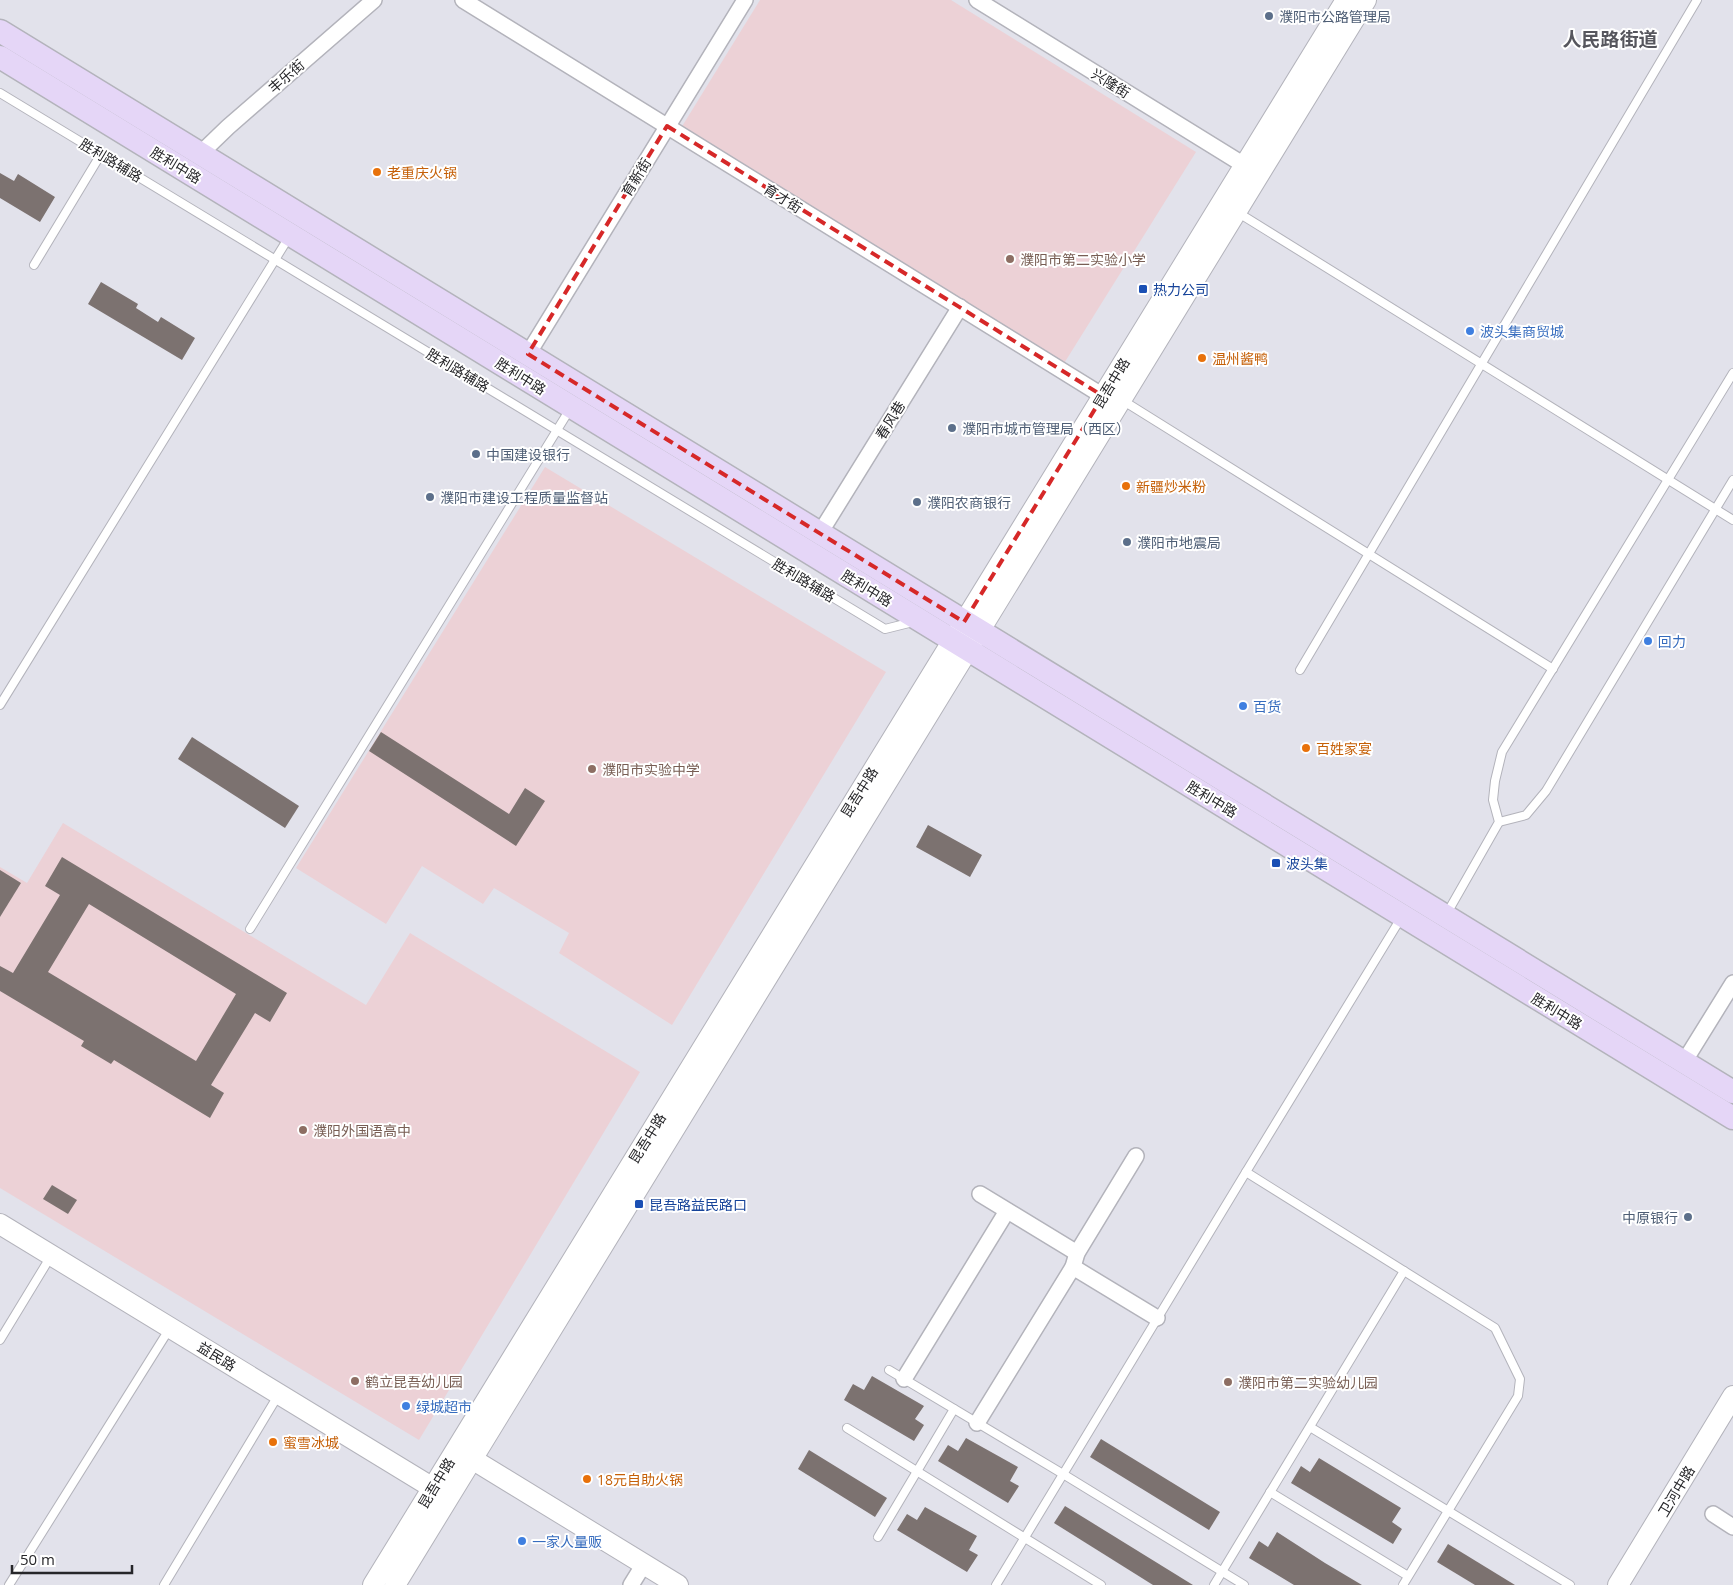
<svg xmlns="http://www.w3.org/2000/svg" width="1733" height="1585" font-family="'Open Sans','Noto Sans SC',sans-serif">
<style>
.education{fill:#ecd1d6}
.building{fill:#7c7270;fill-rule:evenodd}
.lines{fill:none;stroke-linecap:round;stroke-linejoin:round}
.service-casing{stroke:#b3b3bb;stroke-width:10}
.minor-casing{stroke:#b3b3bb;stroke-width:18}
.tertiary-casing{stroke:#b3b3bb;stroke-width:22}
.secondary-casing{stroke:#b3b3bb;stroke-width:25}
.service{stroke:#fff;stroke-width:8}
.minor{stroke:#fff;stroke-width:15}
.tertiary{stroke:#fff;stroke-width:20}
.secondary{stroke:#e5d6f7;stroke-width:22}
.marked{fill:none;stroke:#d62828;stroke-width:4;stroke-dasharray:10 6;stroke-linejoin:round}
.service-dot{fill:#5c6f8a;stroke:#fff;stroke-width:2}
.food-dot{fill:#e8710a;stroke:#fff;stroke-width:2}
.education-dot{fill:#8d6e63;stroke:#fff;stroke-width:2}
.transit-dot{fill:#1a4fb4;stroke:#fff;stroke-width:2}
.shop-dot{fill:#3f7fe0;stroke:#fff;stroke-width:2}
.labels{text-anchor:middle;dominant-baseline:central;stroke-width:4;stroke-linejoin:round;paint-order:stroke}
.service-label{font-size:14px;fill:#4e5e75;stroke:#fff;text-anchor:start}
.street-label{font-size:14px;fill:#262629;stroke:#fff}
.food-label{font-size:14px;fill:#c56008;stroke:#fff;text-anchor:start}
.education-label{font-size:14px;fill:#785e54;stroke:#fff;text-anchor:start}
.transit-label{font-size:14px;fill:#164399;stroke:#fff;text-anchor:start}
.shop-label{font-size:14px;fill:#366cbe;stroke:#fff;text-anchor:start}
.district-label{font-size:19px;font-weight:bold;fill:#56565d;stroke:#fff}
</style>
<rect width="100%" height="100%" fill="#e2e2eb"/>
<!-- education -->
<g class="education">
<polygon points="760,0 951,0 1196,152 1063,365 681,128"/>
<polygon points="545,467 886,672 672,1025 559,953 569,933 494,888 483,904 422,866 386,924 296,868"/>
<polygon points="63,823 366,1005 410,933 640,1072 419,1440 0,1188 0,867 27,883"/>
</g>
<!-- building -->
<g class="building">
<polygon points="0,173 14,181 18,174 55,197 40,222 0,198"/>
<polygon points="101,282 138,304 136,308 158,322 161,317 195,338 182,360 88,304"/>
<polygon points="381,732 509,814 525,788 545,801 516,846 369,751"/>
<polygon points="192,737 299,806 285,828 178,759"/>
<polygon points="928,825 982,855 970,877 916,847"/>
<path d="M62,857l225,136 -17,29 -15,-9 -44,72 13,8 -14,25 -96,-58 -3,4 -30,-18 3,-5 -84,-50v-25l13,7 47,-78 -15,-9zM89,904l147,90 -40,67 -148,-89z"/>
<polygon points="0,870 21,883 0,917"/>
<polygon points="52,1185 77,1200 68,1214 43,1199"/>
<polygon points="872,1376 924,1406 915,1419 924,1425 914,1441 844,1400 853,1384 864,1390"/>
<polygon points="966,1438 1018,1467 1010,1481 1019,1486 1008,1503 938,1461 948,1445 958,1451"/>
<polygon points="1101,1439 1220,1512 1209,1530 1090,1457"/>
<polygon points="809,1450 887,1498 875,1517 798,1469"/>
<polygon points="1319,1458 1401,1508 1392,1522 1402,1529 1393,1544 1291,1483 1301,1466 1310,1472"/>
<polygon points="1065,1506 1193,1585 1153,1585 1054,1523"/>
<polygon points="925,1507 977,1536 969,1550 978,1555 967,1572 897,1530 907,1514 917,1520"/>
<polygon points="1277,1532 1325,1563 1362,1585 1294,1585 1249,1558 1259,1541 1268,1547"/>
<polygon points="1448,1544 1515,1585 1475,1585 1437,1562"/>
</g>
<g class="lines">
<defs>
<g id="service">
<polyline points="0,93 885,629 913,622"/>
<polyline points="1237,212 1733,520"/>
<polyline points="34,265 101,154"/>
<polyline points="1122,400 1553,669"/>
<polyline points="1300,670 1697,0"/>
<polyline points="0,705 289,237"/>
<polyline points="1499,822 1526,815 1546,791 1733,480"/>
<polyline points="1446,915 1499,822 1493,800 1495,781 1502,752 1733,373"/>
<polyline points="1401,918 1246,1172 1495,1328 1520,1379 1518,1396 1403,1585"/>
<polyline points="250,929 570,409"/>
<polyline points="0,1340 51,1256"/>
<polyline points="889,1370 1063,1474 1244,1585"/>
<polyline points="1310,1427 1570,1585"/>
<polyline points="847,1428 1101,1585"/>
<polyline points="1270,1492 1408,1576"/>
<polyline points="878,1537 954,1409"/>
<polyline points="9,1585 170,1328"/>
<polyline points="164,1585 279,1394"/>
<polyline points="996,1585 1246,1172"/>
<polyline points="1214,1585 1404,1271"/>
</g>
<g id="minor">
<polyline points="463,0 1103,396"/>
<polyline points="977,0 1244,165"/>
<polyline points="200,154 228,127 374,0"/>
<polyline points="528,354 745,0"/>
<polyline points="820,533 960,307"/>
<polyline points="1684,1062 1733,983"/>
<polyline points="980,1194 1077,1253"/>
<polyline points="1073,1267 1157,1318"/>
<polyline points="904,1379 1007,1211"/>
<polyline points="977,1423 1073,1267 1077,1253 1136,1156"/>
<polyline points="1713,1514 1733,1527"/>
<polyline points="631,1585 644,1564"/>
</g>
<g id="tertiary">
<polyline points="0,1224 433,1488"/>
<polyline points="472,1459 678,1585"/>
<polyline points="373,1585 1346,0"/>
<polyline points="395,1585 1366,0"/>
<polyline points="1618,1585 1733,1396"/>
</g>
<g id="secondary">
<polyline points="0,31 1733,1092"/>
<polyline points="0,57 1733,1118"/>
</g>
</defs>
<!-- service casing -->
<use href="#service" class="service-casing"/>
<!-- minor casing -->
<use href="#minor" class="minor-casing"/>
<!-- tertiary casing -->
<use href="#tertiary" class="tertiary-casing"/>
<!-- secondary casing -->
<use href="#secondary" class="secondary-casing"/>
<!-- service -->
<use href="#service" class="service"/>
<!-- minor -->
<use href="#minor" class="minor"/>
<!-- tertiary -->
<use href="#tertiary" class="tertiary"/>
<!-- secondary -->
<use href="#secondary" class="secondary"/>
</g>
<!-- marked area -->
<path class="marked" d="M667,126l436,270 -139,226 -436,-268z"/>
<!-- markers -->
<g class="service-dot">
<circle cx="1269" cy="16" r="5"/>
<circle cx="952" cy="428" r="5"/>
<circle cx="476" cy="454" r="5"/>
<circle cx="430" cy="497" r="5"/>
<circle cx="917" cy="502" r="5"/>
<circle cx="1127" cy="542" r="5"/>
<circle cx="1688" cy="1217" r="5"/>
</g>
<g class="food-dot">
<circle cx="377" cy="172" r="5"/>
<circle cx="1202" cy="358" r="5"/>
<circle cx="1126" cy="486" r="5"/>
<circle cx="1306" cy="748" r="5"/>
<circle cx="273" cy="1442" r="5"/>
<circle cx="587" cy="1479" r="5"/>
</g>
<g class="education-dot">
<circle cx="1010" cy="259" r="5"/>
<circle cx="592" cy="769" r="5"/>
<circle cx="303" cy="1130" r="5"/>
<circle cx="355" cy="1381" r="5"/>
<circle cx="1228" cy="1382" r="5"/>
</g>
<g class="transit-dot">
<rect x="1138" y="284" width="10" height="10" rx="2.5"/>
<rect x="1271" y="858" width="10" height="10" rx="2.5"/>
<rect x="634" y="1199" width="10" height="10" rx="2.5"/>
</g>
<g class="shop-dot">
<circle cx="1470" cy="331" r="5"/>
<circle cx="1648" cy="641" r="5"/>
<circle cx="1243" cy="706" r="5"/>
<circle cx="406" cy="1406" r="5"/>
<circle cx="522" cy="1541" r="5"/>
</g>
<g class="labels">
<!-- service labels -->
<g class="service-label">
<text x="1279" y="16">濮阳市公路管理局</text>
<text x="962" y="428">濮阳市城市管理局（西区）</text>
<text x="486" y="454">中国建设银行</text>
<text x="440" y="497">濮阳市建设工程质量监督站</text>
<text x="927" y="502">濮阳农商银行</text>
<text x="1137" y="542">濮阳市地震局</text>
<text x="1678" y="1217" text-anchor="end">中原银行</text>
</g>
<!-- street labels -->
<g class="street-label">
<text transform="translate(286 76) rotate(-41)">丰乐街</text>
<text transform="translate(1111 83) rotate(32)">兴隆街</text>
<text transform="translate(111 160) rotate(31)">胜利路辅路</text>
<text transform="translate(176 165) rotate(31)">胜利中路</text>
<text transform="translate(636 177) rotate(-58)">育新街</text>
<text transform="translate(783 198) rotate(32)">育才街</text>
<text transform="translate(458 370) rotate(31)">胜利路辅路</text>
<text transform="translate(521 376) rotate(32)">胜利中路</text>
<text transform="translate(1111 383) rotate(-59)">昆吾中路</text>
<text transform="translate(890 420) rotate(-58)">春风巷</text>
<text transform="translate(804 580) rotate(31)">胜利路辅路</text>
<text transform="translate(867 588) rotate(31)">胜利中路</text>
<text transform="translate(859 792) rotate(-58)">昆吾中路</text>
<text transform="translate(1212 799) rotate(31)">胜利中路</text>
<text transform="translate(1557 1011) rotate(31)">胜利中路</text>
<text transform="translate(647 1138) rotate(-58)">昆吾中路</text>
<text transform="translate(217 1356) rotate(32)">益民路</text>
<text transform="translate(436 1483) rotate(-59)">昆吾中路</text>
<text transform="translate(1676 1491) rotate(-59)">卫河中路</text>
</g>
<!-- food labels -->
<g class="food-label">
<text x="387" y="172">老重庆火锅</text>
<text x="1212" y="358">温州酱鸭</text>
<text x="1136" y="486">新疆炒米粉</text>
<text x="1316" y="748">百姓家宴</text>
<text x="283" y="1442">蜜雪冰城</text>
<text x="597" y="1479">18元自助火锅</text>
</g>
<!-- education labels -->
<g class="education-label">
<text x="1020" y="259">濮阳市第二实验小学</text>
<text x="602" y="769">濮阳市实验中学</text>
<text x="313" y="1130">濮阳外国语高中</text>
<text x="365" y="1381">鹤立昆吾幼儿园</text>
<text x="1238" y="1382">濮阳市第二实验幼儿园</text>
</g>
<!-- transit labels -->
<g class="transit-label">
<text x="1153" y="289">热力公司</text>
<text x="1286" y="863">波头集</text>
<text x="649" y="1204">昆吾路益民路口</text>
</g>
<!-- shop labels -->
<g class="shop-label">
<text x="1480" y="331">波头集商贸城</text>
<text x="1658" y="641">回力</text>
<text x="1253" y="706">百货</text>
<text x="416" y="1406">绿城超市</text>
<text x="532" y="1541">一家人量贩</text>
</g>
<!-- district labels -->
<g class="district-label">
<text x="1610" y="39">人民路街道</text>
</g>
</g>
<!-- scale -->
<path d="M12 1565v8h120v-8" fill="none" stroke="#262629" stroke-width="2.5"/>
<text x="20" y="1565" font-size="15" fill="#262629" stroke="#ffffff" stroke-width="4" paint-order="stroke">50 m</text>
</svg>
